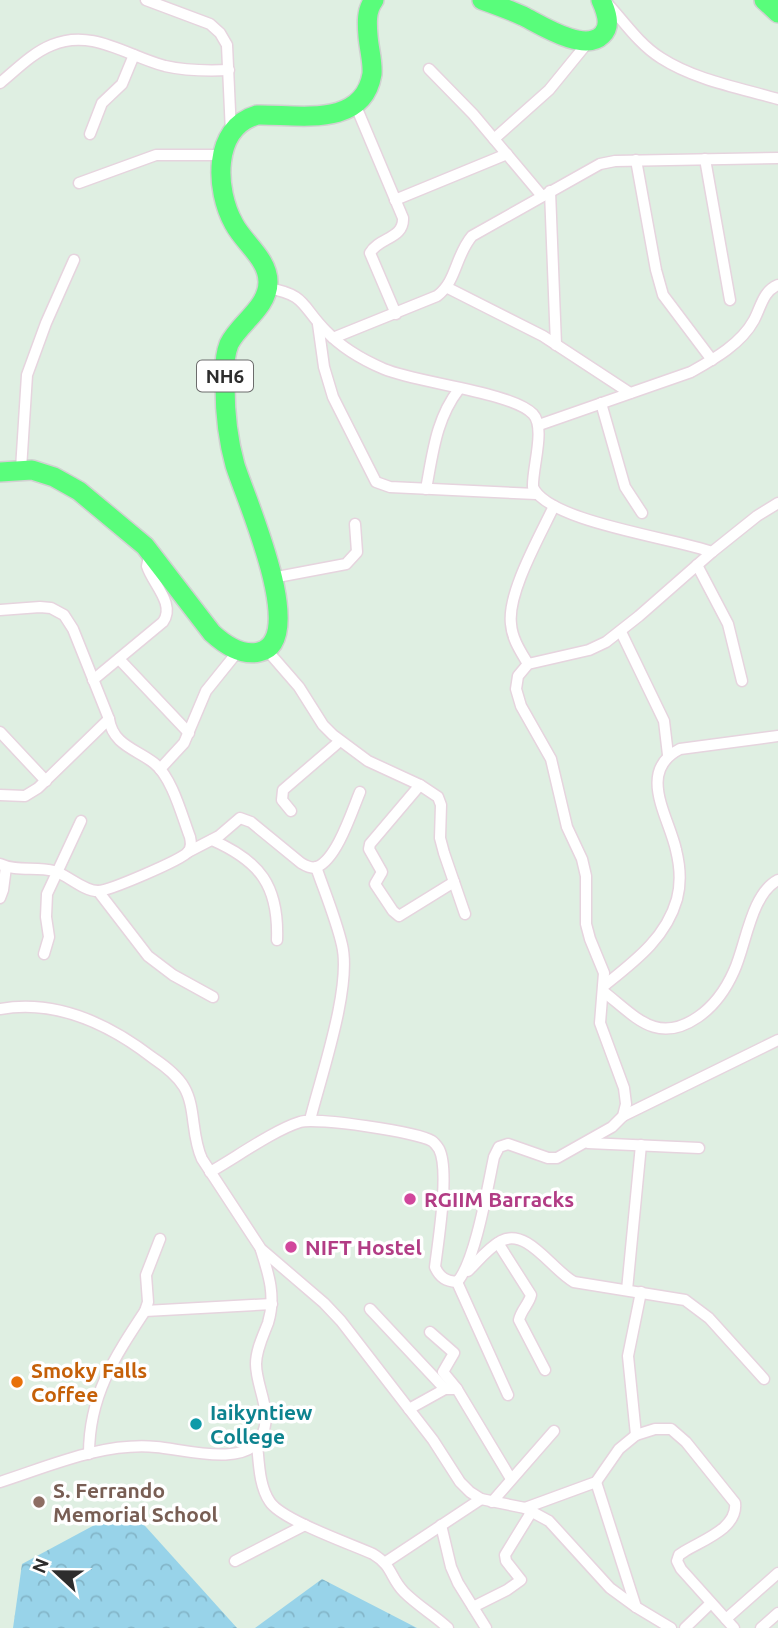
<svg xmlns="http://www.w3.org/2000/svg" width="778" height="1628" font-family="Ubuntu,sans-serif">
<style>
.forest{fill:url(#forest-crowns)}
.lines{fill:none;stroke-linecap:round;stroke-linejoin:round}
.minor-casing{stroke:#e6d4de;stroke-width:13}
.trunk-casing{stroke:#d1d1d1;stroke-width:22}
.minor{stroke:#fff;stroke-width:10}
.trunk{stroke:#59fd7b;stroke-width:19}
.hotel-dot{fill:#d1479c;stroke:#fff;stroke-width:2.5}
.food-dot{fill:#e8710a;stroke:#fff;stroke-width:2.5}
.culture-dot{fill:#0f9aa8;stroke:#fff;stroke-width:2.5}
.education-dot{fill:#8d6e63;stroke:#fff;stroke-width:2.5}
.labels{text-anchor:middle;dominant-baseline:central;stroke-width:7;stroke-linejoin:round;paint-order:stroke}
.shield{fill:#fff;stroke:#6c6c6c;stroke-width:2}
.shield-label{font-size:19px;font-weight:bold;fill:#2d2d2d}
.hotel-label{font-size:21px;font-weight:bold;fill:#b23c85;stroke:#fff;text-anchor:start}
.food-label{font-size:21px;font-weight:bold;fill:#c56008;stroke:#fff;text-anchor:start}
.culture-label{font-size:21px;font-weight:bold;fill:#0d838f;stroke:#fff;text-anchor:start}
.education-label{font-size:21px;font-weight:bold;fill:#785e54;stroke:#fff;text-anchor:start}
</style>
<defs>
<pattern id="forest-crowns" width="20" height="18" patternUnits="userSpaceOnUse" patternTransform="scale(1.75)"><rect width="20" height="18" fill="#98d3e9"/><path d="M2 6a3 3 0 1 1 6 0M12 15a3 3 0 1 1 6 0" fill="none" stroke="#83b5c8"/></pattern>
</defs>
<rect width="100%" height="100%" fill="#dfefe2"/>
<!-- forest -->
<g class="forest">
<polygon points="128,1507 237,1628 13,1628 22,1564"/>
<polygon points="322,1579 417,1628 255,1628"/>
</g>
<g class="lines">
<defs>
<g id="minor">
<polyline points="146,0 210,24 220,33 227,45 231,133"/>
<path d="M608,4c16,18 32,41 53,54 34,22 79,30 117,41"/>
<polyline points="429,69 473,114 542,196"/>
<path d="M0,83c16,-13 32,-30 52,-38 40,-17 75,11 113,21 22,5 42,5 64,4"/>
<path d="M355,104l48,114c1,21 -24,19 -33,35l26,61"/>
<polyline points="90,134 102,103 122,84 134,55"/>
<polyline points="494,139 549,90 589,41"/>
<polyline points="705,159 730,300"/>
<polyline points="636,160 656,270 663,295 712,360"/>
<polyline points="79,183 156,155 223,155"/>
<polyline points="550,191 556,345"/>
<polyline points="395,200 507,154"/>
<path d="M268,288c39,7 33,18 58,43 15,16 37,29 58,38 33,14 128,23 149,45 13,14 -1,54 0,73 15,35 141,51 179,65"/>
<polyline points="448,288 543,336 630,393"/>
<polyline points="318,324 324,367 333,397 376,482 390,487 536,494"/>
<path d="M333,338l104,-42c20,-15 18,-40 35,-60l128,-72 15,-3 163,-3"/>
<polyline points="601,403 625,487 642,513"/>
<path d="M539,425l152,-53c23,-13 50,-28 63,-52 7,-13 9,-29 24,-35"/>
<polyline points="21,469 27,375 46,323 74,260"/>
<path d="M426,489c7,-37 10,-70 33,-100"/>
<polyline points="697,565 728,624 742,681"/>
<polyline points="272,578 346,564 357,552 355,524"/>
<path d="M0,610l40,-3 11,1 13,7 9,14 36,90c4,26 27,30 45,44 18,14 28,53 36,74 1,5 2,10 -2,15 -7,8 -79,39 -90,39 -15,0 -30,-16 -44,-20 -18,-5 -37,1 -54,-7"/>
<polyline points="621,632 664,721 668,755"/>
<polyline points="266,649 299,687 323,725 333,735 368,761 420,785 438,797 441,805 440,838 444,853 465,914"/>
<polyline points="119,659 189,733"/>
<path d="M528,664c-7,-12 -16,-25 -17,-40 -4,-31 29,-88 43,-118"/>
<path d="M93,680l70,-58c13,-18 -11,-39 -16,-56l3,-14"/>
<polyline points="0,732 46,781"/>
<polyline points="160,769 184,743 206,691 239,650"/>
<polyline points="420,785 370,844 369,849 382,872 375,884 393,911 399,916 454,882"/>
<polyline points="0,795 25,796 38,788 109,719"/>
<polyline points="291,811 282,800 283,790 340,741"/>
<path d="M212,840c48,21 67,46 65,100"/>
<path d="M188,852l31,-16 21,-18 11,4 50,41c5,3 10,6 16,4 20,-8 35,-56 43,-75"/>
<polyline points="98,891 148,956 173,975 213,997"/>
<polyline points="0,898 3,890 6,867"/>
<polyline points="44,954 49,937 46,917 47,894 81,821"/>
<path d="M605,985c30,-24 61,-47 72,-86 4,-15 3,-33 -1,-49 -7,-33 -40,-79 4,-101l98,-13"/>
<path d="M604,992c32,25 53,53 94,25 16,-11 28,-28 36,-46 12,-26 17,-77 44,-91"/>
<path d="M0,1009c57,-10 109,15 153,49 12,8 24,17 31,29 12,20 7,49 18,72l59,90 63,54 17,18 92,119 27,42 10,10 11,7 44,9 24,13 61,67 26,19 35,21"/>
<polyline points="623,1116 778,1040"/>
<path d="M310,1120c11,-44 42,-133 32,-175 -6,-26 -17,-52 -26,-78"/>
<polyline points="588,1143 699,1148"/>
<path d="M210,1172c25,-14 64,-42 90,-50 16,-5 118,10 132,19 3,2 5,5 7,8 11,21 -1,93 -4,118 5,11 11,14 22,15 18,-19 31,-97 37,-125l5,-10 9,-3 40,14h9l55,-31 11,-11 3,-12 -2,-16 -24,-65 4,-50 -14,-34 -4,-15v-48l-4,-17 -15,-32 -16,-68 -30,-53 -5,-17 2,-13 10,-12 61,-14 17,-8 33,-26 73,-64 45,-36 21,-13"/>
<path d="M498,1243l33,52c-2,9 -10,15 -12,25l26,50"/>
<path d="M468,1271c10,-10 20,-23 33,-30 26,-14 51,29 73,41l111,18 24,18 55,61"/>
<polyline points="457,1282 508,1395"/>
<polyline points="627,1290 641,1145"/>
<polyline points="370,1309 445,1389"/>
<polyline points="145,1311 272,1304"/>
<polyline points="430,1332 454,1353 443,1372 457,1389"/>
<polyline points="409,1409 445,1389 457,1389 511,1479"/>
<polyline points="636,1435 628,1356 641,1292"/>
<path d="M257,1444c2,19 2,42 13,58 12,18 81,42 103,52 20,12 17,24 31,38 14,14 30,23 44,36"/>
<path d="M89,1454c0,-58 25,-96 56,-143l3,-9 -2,-27 14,-36"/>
<path d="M0,1482c50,-16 103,-40 156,-35 27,2 89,21 105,-10 13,-24 -5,-49 -5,-73 0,-14 7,-28 12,-41 8,-26 1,-48 -7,-73"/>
<polyline points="596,1482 636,1607"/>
<polyline points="492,1502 554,1431"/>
<path d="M525,1508l71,-26 23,-33 17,-14 19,-6h16l15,13 49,61c3,25 -32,37 -50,48l-6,4 -2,6 4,8 53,59"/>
<polyline points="441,1525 451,1567 458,1583 486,1628"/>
<polyline points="235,1561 305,1525"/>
<polyline points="386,1562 481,1499"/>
<polyline points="473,1607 507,1590 521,1580 506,1561 505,1555 532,1511"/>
<polyline points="726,1619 778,1573"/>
<polyline points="685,1628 711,1603"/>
<polyline points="761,1628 778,1613"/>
</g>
<g id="trunk">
<path d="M482,0c14,5 28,10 41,16 18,9 61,37 79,19 10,-9 4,-24 -1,-35"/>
<polyline points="764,0 778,13"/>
<path d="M0,472l32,-2 22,7 25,14 66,55 67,87c12,11 30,23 47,19 51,-11 -15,-157 -24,-187 -7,-25 -10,-52 -10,-79 -1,-13 -1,-29 4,-42 10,-21 39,-36 39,-62 0,-23 -24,-39 -34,-58 -19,-34 -22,-96 23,-109 40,-1 106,14 115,-41 1,-12 -3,-25 -4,-38 -1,-12 -2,-26 6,-36"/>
</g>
</defs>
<!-- minor casing -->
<use href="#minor" class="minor-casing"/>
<!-- trunk casing -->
<use href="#trunk" class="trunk-casing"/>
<!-- minor -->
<use href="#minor" class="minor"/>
<!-- trunk -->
<use href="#trunk" class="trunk"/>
</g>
<!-- markers -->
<g class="hotel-dot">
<circle cx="410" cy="1199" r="7"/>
<circle cx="291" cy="1247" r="7"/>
</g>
<circle class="food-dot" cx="17" cy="1382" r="7"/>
<circle class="culture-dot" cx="196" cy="1424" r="7"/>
<circle class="education-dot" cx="39" cy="1502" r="7"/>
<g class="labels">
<!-- shield labels -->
<rect class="shield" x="197" y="360.5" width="56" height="31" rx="5"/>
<g class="shield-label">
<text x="225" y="376">NH6</text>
</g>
<!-- hotel labels -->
<g class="hotel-label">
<text x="424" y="1199">RGIIM Barracks</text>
<text x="305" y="1247">NIFT Hostel</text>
</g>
<!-- food labels -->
<g class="food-label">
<text x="31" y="1370">Smoky Falls<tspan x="31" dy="24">Coffee</tspan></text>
</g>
<!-- culture labels -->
<g class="culture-label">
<text x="210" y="1412">Iaikyntiew<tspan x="210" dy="24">College</tspan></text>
</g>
<!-- education labels -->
<g class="education-label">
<text x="53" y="1490">S. Ferrando<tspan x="53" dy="24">Memorial School</tspan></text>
</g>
</g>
<!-- north arrow -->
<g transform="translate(56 1572) rotate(292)" stroke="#ffffff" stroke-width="5" paint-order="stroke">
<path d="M0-5L12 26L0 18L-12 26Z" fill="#2d2d2d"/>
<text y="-10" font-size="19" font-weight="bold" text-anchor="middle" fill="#2d2d2d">N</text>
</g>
</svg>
